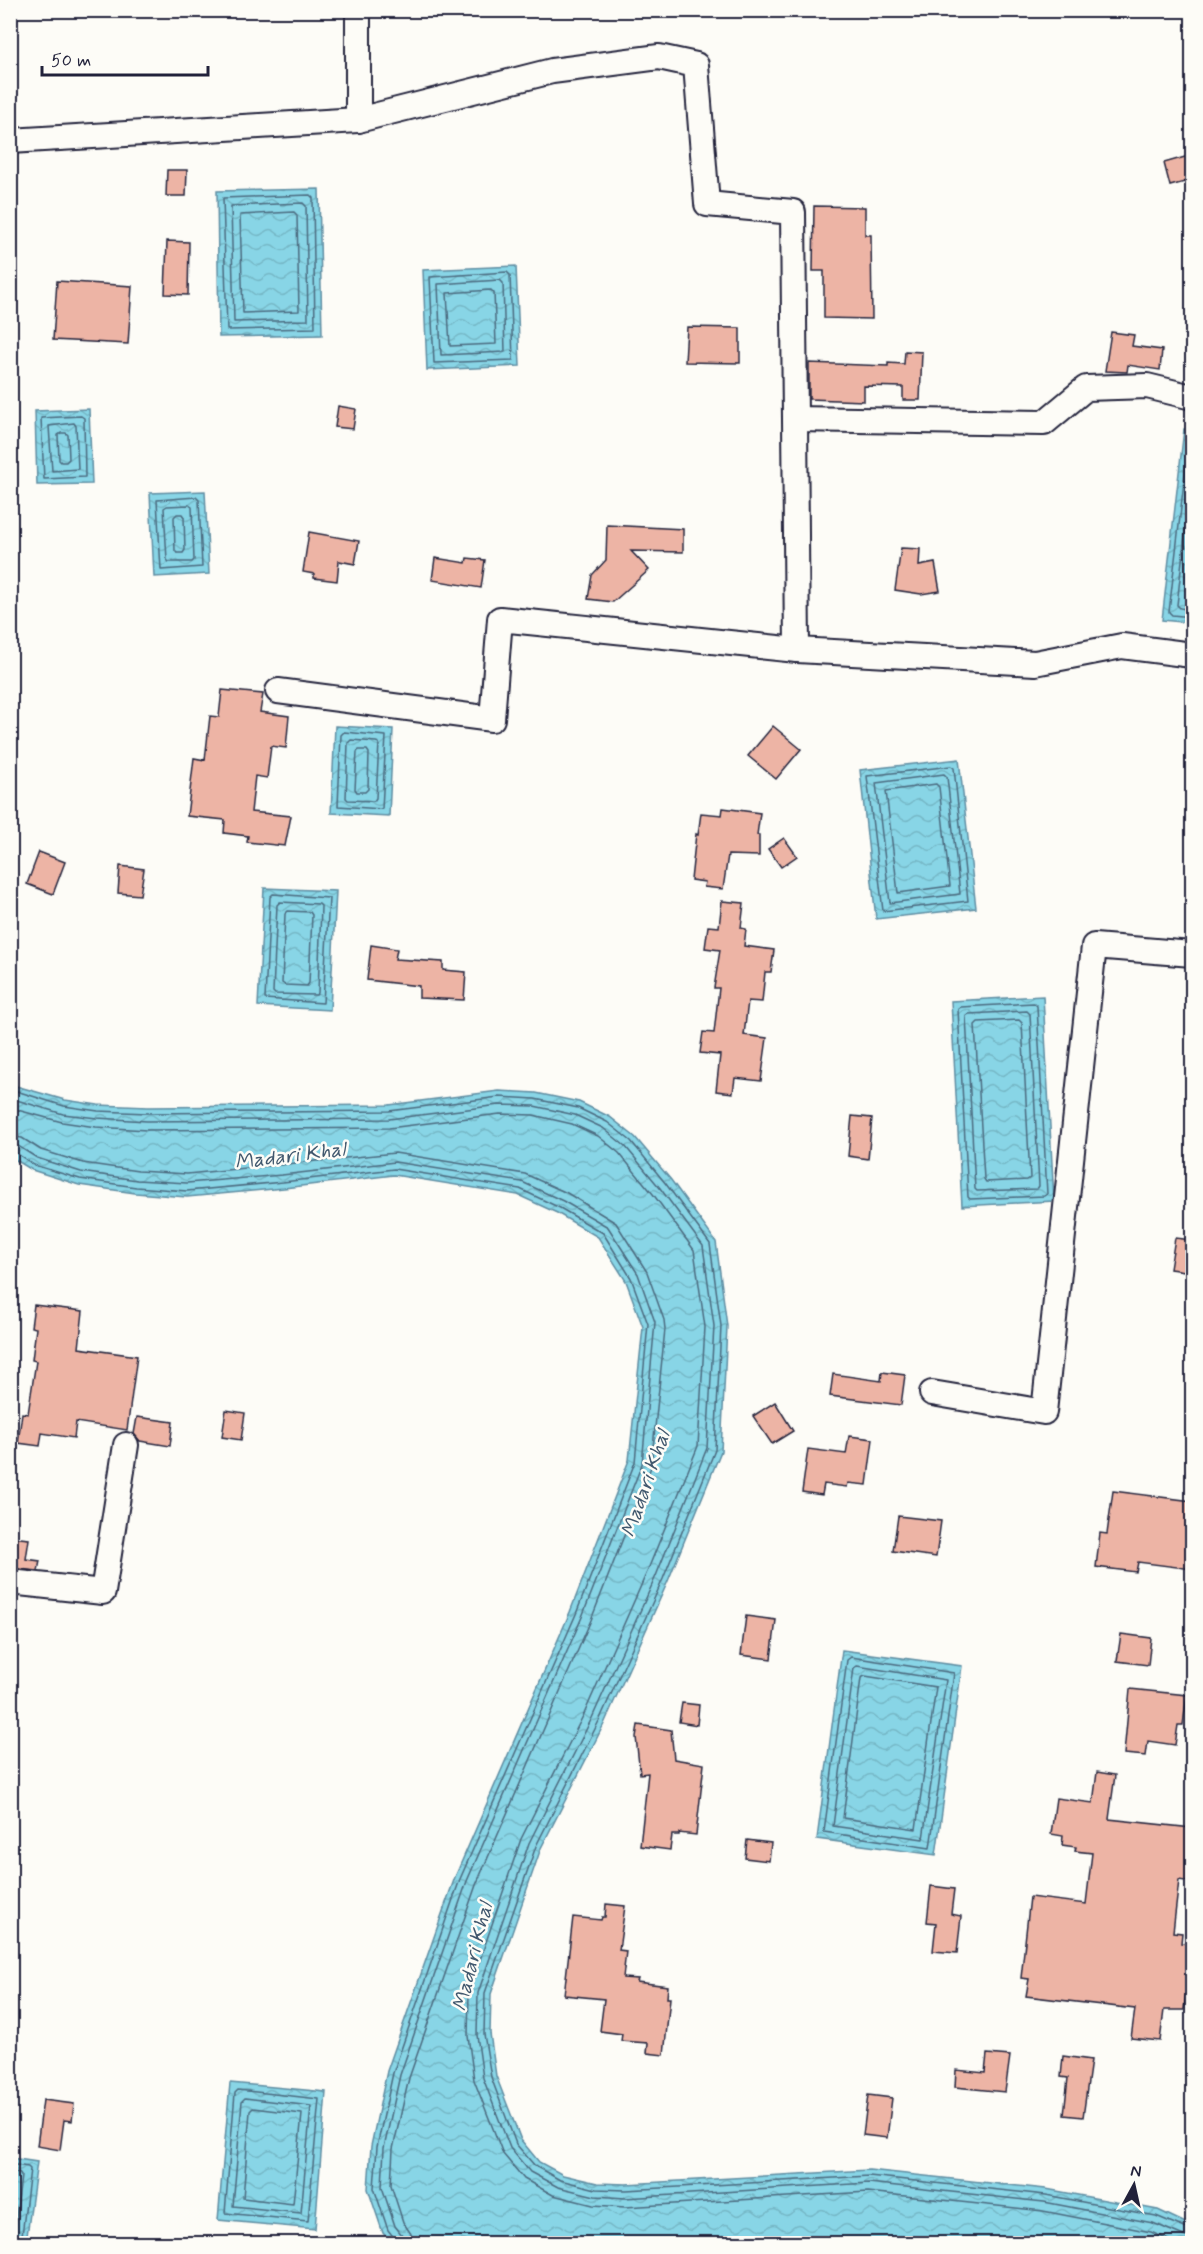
<svg xmlns="http://www.w3.org/2000/svg" width="1203" height="2254" font-family="Mynerve,sans-serif">
<style>
.water{fill:url(#water-waves);stroke:#5f8da2;stroke-width:1.5}
.lines{fill:none;stroke-linecap:round;stroke-linejoin:round}
.shore{stroke:#4b6a7f;stroke-width:1.5}
.building{fill:#edb4a5;stroke:#22223b;stroke-width:1.5}
.minor-casing{stroke:#22223b;stroke-width:28}
.minor{stroke:#fdfcf7;stroke-width:24}
.labels{text-anchor:middle;dominant-baseline:central;stroke-width:5;stroke-linejoin:round;paint-order:stroke}
.water-label{font-size:21px;font-style:italic;fill:#41586e;stroke:#fdfcf7}
</style>
<defs>
<pattern id="water-waves" width="16" height="10" patternUnits="userSpaceOnUse" patternTransform="scale(1.5)"><rect width="16" height="10" fill="#88d5e6"/><path d="M0 5q4-4 8 0t8 0" fill="none" stroke="#75b7c6"/></pattern>
</defs>
<rect width="100%" height="100%" fill="#fdfcf7"/>
<filter id="ink" filterUnits="userSpaceOnUse"><feTurbulence type="fractalNoise" baseFrequency=".0167" numOctaves="2"/><feDisplacementMap in="SourceGraphic" scale="12" xChannelSelector="R" yChannelSelector="G"/><feConvolveMatrix kernelMatrix="1 2 1 2 8 2 1 2 1" color-interpolation-filters="sRGB"/></filter>
<g filter="url(#ink)">
<!-- water -->
<g class="water">
<polygon points="319,189 322,335 219,337 217,191"/>
<polygon points="516,266 520,366 427,370 423,270"/>
<polygon points="89,409 92,484 37,485 35,411"/>
<polygon points="1184,429 1192,430 1192,623 1162,620"/>
<polygon points="205,491 209,574 154,577 150,493"/>
<polygon points="335,726 393,729 389,816 331,813"/>
<polygon points="959,759 976,908 876,919 860,770"/>
<polygon points="264,888 336,891 330,1010 258,1006"/>
<polygon points="1043,996 1054,1201 962,1206 951,1001"/>
<polygon points="10,1081 16,1086 65,1100 98,1105 148,1107 389,1105 499,1091 536,1093 579,1102 610,1117 635,1137 671,1180 716,1242 727,1326 721,1451 668,1581 604,1724 541,1848 491,1994 490,2033 496,2076 521,2140 539,2162 563,2175 597,2183 626,2184 869,2170 1046,2189 1158,2210 1192,2226 1192,2243 392,2243 383,2233 368,2189 371,2146 387,2071 455,1877 570,1612 629,1460 643,1327 626,1281 598,1237 557,1213 518,1195 394,1175 284,1188 187,1197 135,1193 79,1185 32,1170 11,1157"/>
<polygon points="842,1650 962,1666 936,1855 817,1839"/>
<polygon points="230,2083 326,2092 315,2229 218,2220"/>
<polygon points="11,2158 37,2162 26,2243 11,2243"/>
</g>
<g class="lines">
<!-- shore -->
<g class="shore">
<polygon points="310,195 313,198 315,328 227,330 223,198"/>
<polygon points="303,203 306,206 308,320 234,322 231,206"/>
<polygon points="294,212 297,215 299,311 243,313 240,215"/>
<polygon points="507,272 510,275 513,360 434,363 430,277"/>
<polygon points="500,280 503,283 505,352 441,355 438,284"/>
<polygon points="491,290 494,293 496,344 450,346 447,293"/>
<polygon points="81,416 84,418 85,477 44,479 41,418"/>
<polygon points="74,423 76,426 78,469 52,471 49,426"/>
<polygon points="61,433 66,433 68,435 69,459 66,462 61,462 59,460 58,435"/>
<polyline points="1192,435 1189,438 1169,612 1172,615 1192,617"/>
<polyline points="1192,471 1177,605 1180,608 1192,610"/>
<polygon points="196,497 199,500 202,567 161,570 157,500"/>
<polygon points="189,505 192,507 194,560 192,562 169,562 167,560 164,508 167,506"/>
<polygon points="177,514 182,514 184,517 185,550 183,553 177,553 175,551 174,517"/>
<polygon points="344,732 386,736 382,809 338,806 341,735"/>
<polygon points="351,740 376,742 379,743 376,798 374,801 348,800 346,798 348,743"/>
<polygon points="359,750 367,750 369,753 368,789 365,792 357,792 355,789 357,752"/>
<polygon points="951,766 954,768 968,901 883,911 867,776"/>
<polygon points="944,774 947,777 960,894 890,903 876,783"/>
<polygon points="936,784 939,787 950,886 898,893 886,791"/>
<polygon points="273,894 329,898 323,1003 265,999 270,897"/>
<polygon points="280,902 319,904 321,906 318,993 316,995 275,994 273,992 277,905"/>
<polygon points="288,911 310,912 312,915 309,983 307,986 285,985 282,983 285,914"/>
<polygon points="1034,1003 1037,1006 1047,1194 1044,1196 970,1199 968,1197 958,1009 961,1007"/>
<polygon points="1027,1011 1030,1014 1039,1186 1037,1189 977,1191 975,1189 966,1016 969,1014"/>
<polygon points="1019,1020 1022,1023 1030,1178 1027,1180 986,1182 984,1179 975,1025 978,1022"/>
<polyline points="10,1089 64,1106 98,1111 147,1113 389,1111 499,1097 535,1099 578,1108 607,1122 631,1141 666,1184 710,1244 721,1326 715,1450 663,1579 599,1721 536,1846 485,1993 484,2034 491,2077 516,2144 535,2166 560,2180 596,2189 626,2190 869,2176 1046,2195 1156,2216 1192,2231"/>
<polyline points="10,1098 63,1114 97,1118 147,1121 389,1119 499,1105 534,1106 575,1115 603,1128 625,1146 660,1188 703,1246 714,1326 707,1448 656,1576 592,1718 529,1843 478,1993 477,2035 483,2078 510,2148 530,2172 558,2187 595,2196 625,2198 869,2183 1044,2202 1153,2223 1186,2237 1192,2238"/>
<polyline points="10,1108 62,1122 96,1127 147,1130 389,1128 500,1114 533,1115 572,1124 598,1136 619,1153 653,1194 694,1250 705,1327 698,1446 647,1572 584,1714 521,1839 469,1992 468,2036 474,2080 503,2154 524,2179 553,2195 593,2205 625,2207 868,2192 1043,2211 1151,2232 1177,2244"/>
<polyline points="10,1136 22,1138 41,1150 83,1163 138,1171 187,1174 395,1153 525,1174 567,1193 616,1223 647,1272 664,1320 665,1329 651,1467 591,1620 476,1885 409,2078 393,2149 391,2185 403,2222 411,2234 412,2244"/>
<polyline points="10,1145 18,1146 37,1158 81,1172 137,1180 187,1183 282,1175 395,1162 522,1182 563,1201 608,1227 638,1274 655,1322 642,1464 582,1617 467,1881 400,2075 384,2148 382,2187 395,2226 402,2235 403,2244"/>
<polyline points="10,1152 16,1153 34,1165 80,1179 136,1187 187,1191 283,1182 394,1169 520,1189 560,1208 603,1233 631,1278 648,1324 635,1462 576,1614 460,1879 393,2073 377,2147 374,2188 388,2230 395,2239 396,2244"/>
<polygon points="851,1657 954,1673 930,1848 824,1832 847,1660"/>
<polygon points="857,1666 946,1680 923,1839 833,1826 854,1668"/>
<polygon points="865,1676 936,1687 916,1829 843,1818 861,1678"/>
<polygon points="238,2090 319,2099 308,2221 225,2213 235,2093"/>
<polygon points="245,2098 311,2106 301,2213 233,2206 242,2101"/>
<polygon points="253,2108 302,2114 293,2204 243,2198 250,2111"/>
<polyline points="10,2164 28,2167 30,2169 21,2244"/>
<polyline points="10,2172 19,2173 21,2176 13,2244"/>
</g>
</g>
<!-- building -->
<g class="building">
<polygon points="1192,155 1192,180 1170,186 1164,163"/>
<polygon points="167,170 187,170 186,196 166,196"/>
<polygon points="814,206 865,207 865,235 871,235 872,319 824,318 824,271 813,271"/>
<polygon points="167,241 189,242 188,295 165,294"/>
<polygon points="57,281 132,286 128,344 53,340"/>
<polygon points="687,327 740,328 740,363 685,362"/>
<polygon points="1111,332 1134,335 1132,346 1162,350 1160,370 1128,365 1127,372 1105,371"/>
<polygon points="905,351 922,352 920,400 903,400 903,387 864,386 864,401 809,399 809,363 888,366 888,363 904,364"/>
<polygon points="338,406 356,409 353,429 335,427"/>
<polygon points="607,525 683,529 683,552 631,551 649,570 613,602 588,599 592,575 606,560"/>
<polygon points="309,532 359,541 355,564 339,561 337,581 314,578 314,574 303,572"/>
<polygon points="901,548 920,549 919,566 935,563 940,591 921,594 895,590"/>
<polygon points="435,558 466,563 467,558 485,560 481,588 432,580"/>
<polygon points="222,690 263,694 260,712 289,716 286,748 271,746 267,778 255,776 251,812 291,816 285,846 247,842 248,836 224,833 225,820 187,816 194,758 205,760 210,716 219,717"/>
<polygon points="773,726 801,749 776,779 748,756"/>
<polygon points="723,808 760,813 757,835 759,835 759,856 728,855 723,889 704,887 705,882 691,880 696,834 698,835 701,813 722,815"/>
<polygon points="784,838 797,856 781,867 768,849"/>
<polygon points="39,852 65,862 53,894 27,884"/>
<polygon points="120,866 144,869 140,895 118,893"/>
<polygon points="722,901 744,903 741,928 746,929 744,946 774,950 771,972 765,972 762,1002 748,1001 744,1035 767,1038 761,1081 735,1078 733,1093 716,1091 720,1055 700,1053 703,1032 714,1033 719,988 714,988 720,950 705,948 708,926 719,927"/>
<polygon points="371,945 397,949 395,959 443,962 443,970 466,972 464,1000 419,998 419,986 367,980"/>
<polygon points="852,1116 872,1118 868,1159 848,1156"/>
<polygon points="1175,1238 1192,1240 1192,1272 1170,1269"/>
<polygon points="34,1305 83,1311 79,1348 137,1356 127,1430 76,1422 74,1438 42,1433 40,1446 18,1443 22,1413 28,1414 36,1361 32,1360 36,1328 31,1327"/>
<polygon points="882,1372 905,1375 901,1405 830,1396 833,1374 881,1381"/>
<polygon points="775,1402 793,1431 772,1444 753,1416"/>
<polygon points="226,1410 245,1413 241,1440 222,1437"/>
<polygon points="137,1417 173,1422 170,1446 140,1441 134,1434"/>
<polygon points="849,1436 873,1439 867,1485 848,1483 847,1487 824,1484 822,1495 802,1492 808,1449 846,1454"/>
<polygon points="1113,1491 1192,1501 1192,1569 1138,1562 1136,1572 1096,1567 1100,1533 1107,1534"/>
<polygon points="898,1516 941,1521 936,1557 893,1551"/>
<polygon points="10,1537 29,1539 26,1559 40,1561 38,1571 10,1568"/>
<polygon points="746,1616 776,1620 771,1659 741,1655"/>
<polygon points="1121,1634 1151,1638 1148,1665 1117,1661"/>
<polygon points="1130,1689 1187,1695 1183,1725 1178,1725 1175,1745 1148,1741 1146,1756 1124,1754"/>
<polygon points="682,1703 699,1705 697,1725 679,1722"/>
<polygon points="638,1725 671,1730 674,1759 704,1764 696,1835 679,1833 679,1835 672,1835 670,1850 640,1846 648,1773 640,1774 636,1737"/>
<polygon points="1097,1772 1115,1775 1109,1819 1192,1828 1192,1882 1179,1880 1173,1932 1182,1933 1181,1943 1192,1944 1184,2010 1164,2010 1160,2041 1131,2038 1135,2009 1026,1996 1029,1979 1021,1978 1030,1897 1086,1904 1092,1853 1075,1851 1076,1847 1062,1845 1063,1836 1051,1834 1056,1798 1093,1803"/>
<polygon points="747,1840 771,1843 769,1861 745,1858"/>
<polygon points="931,1886 954,1889 951,1914 961,1916 957,1953 933,1951 936,1923 927,1922"/>
<polygon points="606,1904 625,1906 619,1950 626,1951 623,1978 638,1979 637,1982 668,1986 667,1998 670,1998 664,2055 647,2053 648,2043 621,2041 622,2034 600,2031 604,1999 564,1995 573,1917 601,1920 602,1917 605,1917"/>
<polygon points="987,2054 1010,2056 1005,2092 955,2087 956,2070 985,2073"/>
<polygon points="1063,2056 1091,2060 1083,2117 1064,2115 1068,2078 1061,2077"/>
<polygon points="868,2095 892,2098 887,2138 863,2135"/>
<polygon points="43,2100 74,2104 72,2121 64,2120 60,2150 37,2146"/>
</g>
<g class="lines">
<defs>
<g id="minor">
<polyline points="358,120 358,10"/>
<polyline points="10,141 358,120 552,71 659,57 696,65 707,204 793,212 795,419 1044,423 1086,388 1147,386 1192,397"/>
<polyline points="797,650 1035,663 1122,646 1192,655"/>
<polyline points="278,691 492,719 500,619 797,650 795,419"/>
<polyline points="932,1393 1044,1412 1094,946 1192,954"/>
<polyline points="10,1582 103,1592 126,1445"/>
</g>
</defs>
<!-- minor casing -->
<use href="#minor" class="minor-casing"/>
<!-- minor -->
<use href="#minor" class="minor"/>
</g>
</g>
<g class="labels">
<!-- water labels -->
<g class="water-label">
<text transform="translate(290 1156) rotate(-7)">Madari Khal</text>
<text transform="translate(646 1484) rotate(-71)">Madari Khal</text>
<text transform="translate(473 1957) rotate(-76)">Madari Khal</text>
</g>
</g>
<!-- margin -->
<rect width="1203" height="2254" fill="none" stroke="#fdfcf7" stroke-width="36"/>
<rect x="18" y="18" width="1167" height="2218" fill="none" stroke="#22223b" stroke-width="2" filter="url(#ink)"/>
<!-- north arrow -->
<g transform="translate(1134 2185) rotate(8)" stroke="#fdfcf7" stroke-width="4.5" paint-order="stroke">
<path d="M0-4.5L10 22L0 15L-10 22Z" fill="#22223b"/>
<text y="-9" font-size="16" font-weight="bold" text-anchor="middle" fill="#22223b">N</text>
</g>
<!-- scale -->
<path d="M42 66v9h166v-9" fill="none" stroke="#22223b" stroke-width="3"/>
<text x="51" y="66" font-size="18" fill="#22223b" stroke="#fdfcf7" stroke-width="4.5" paint-order="stroke">50 m</text>
</svg>
